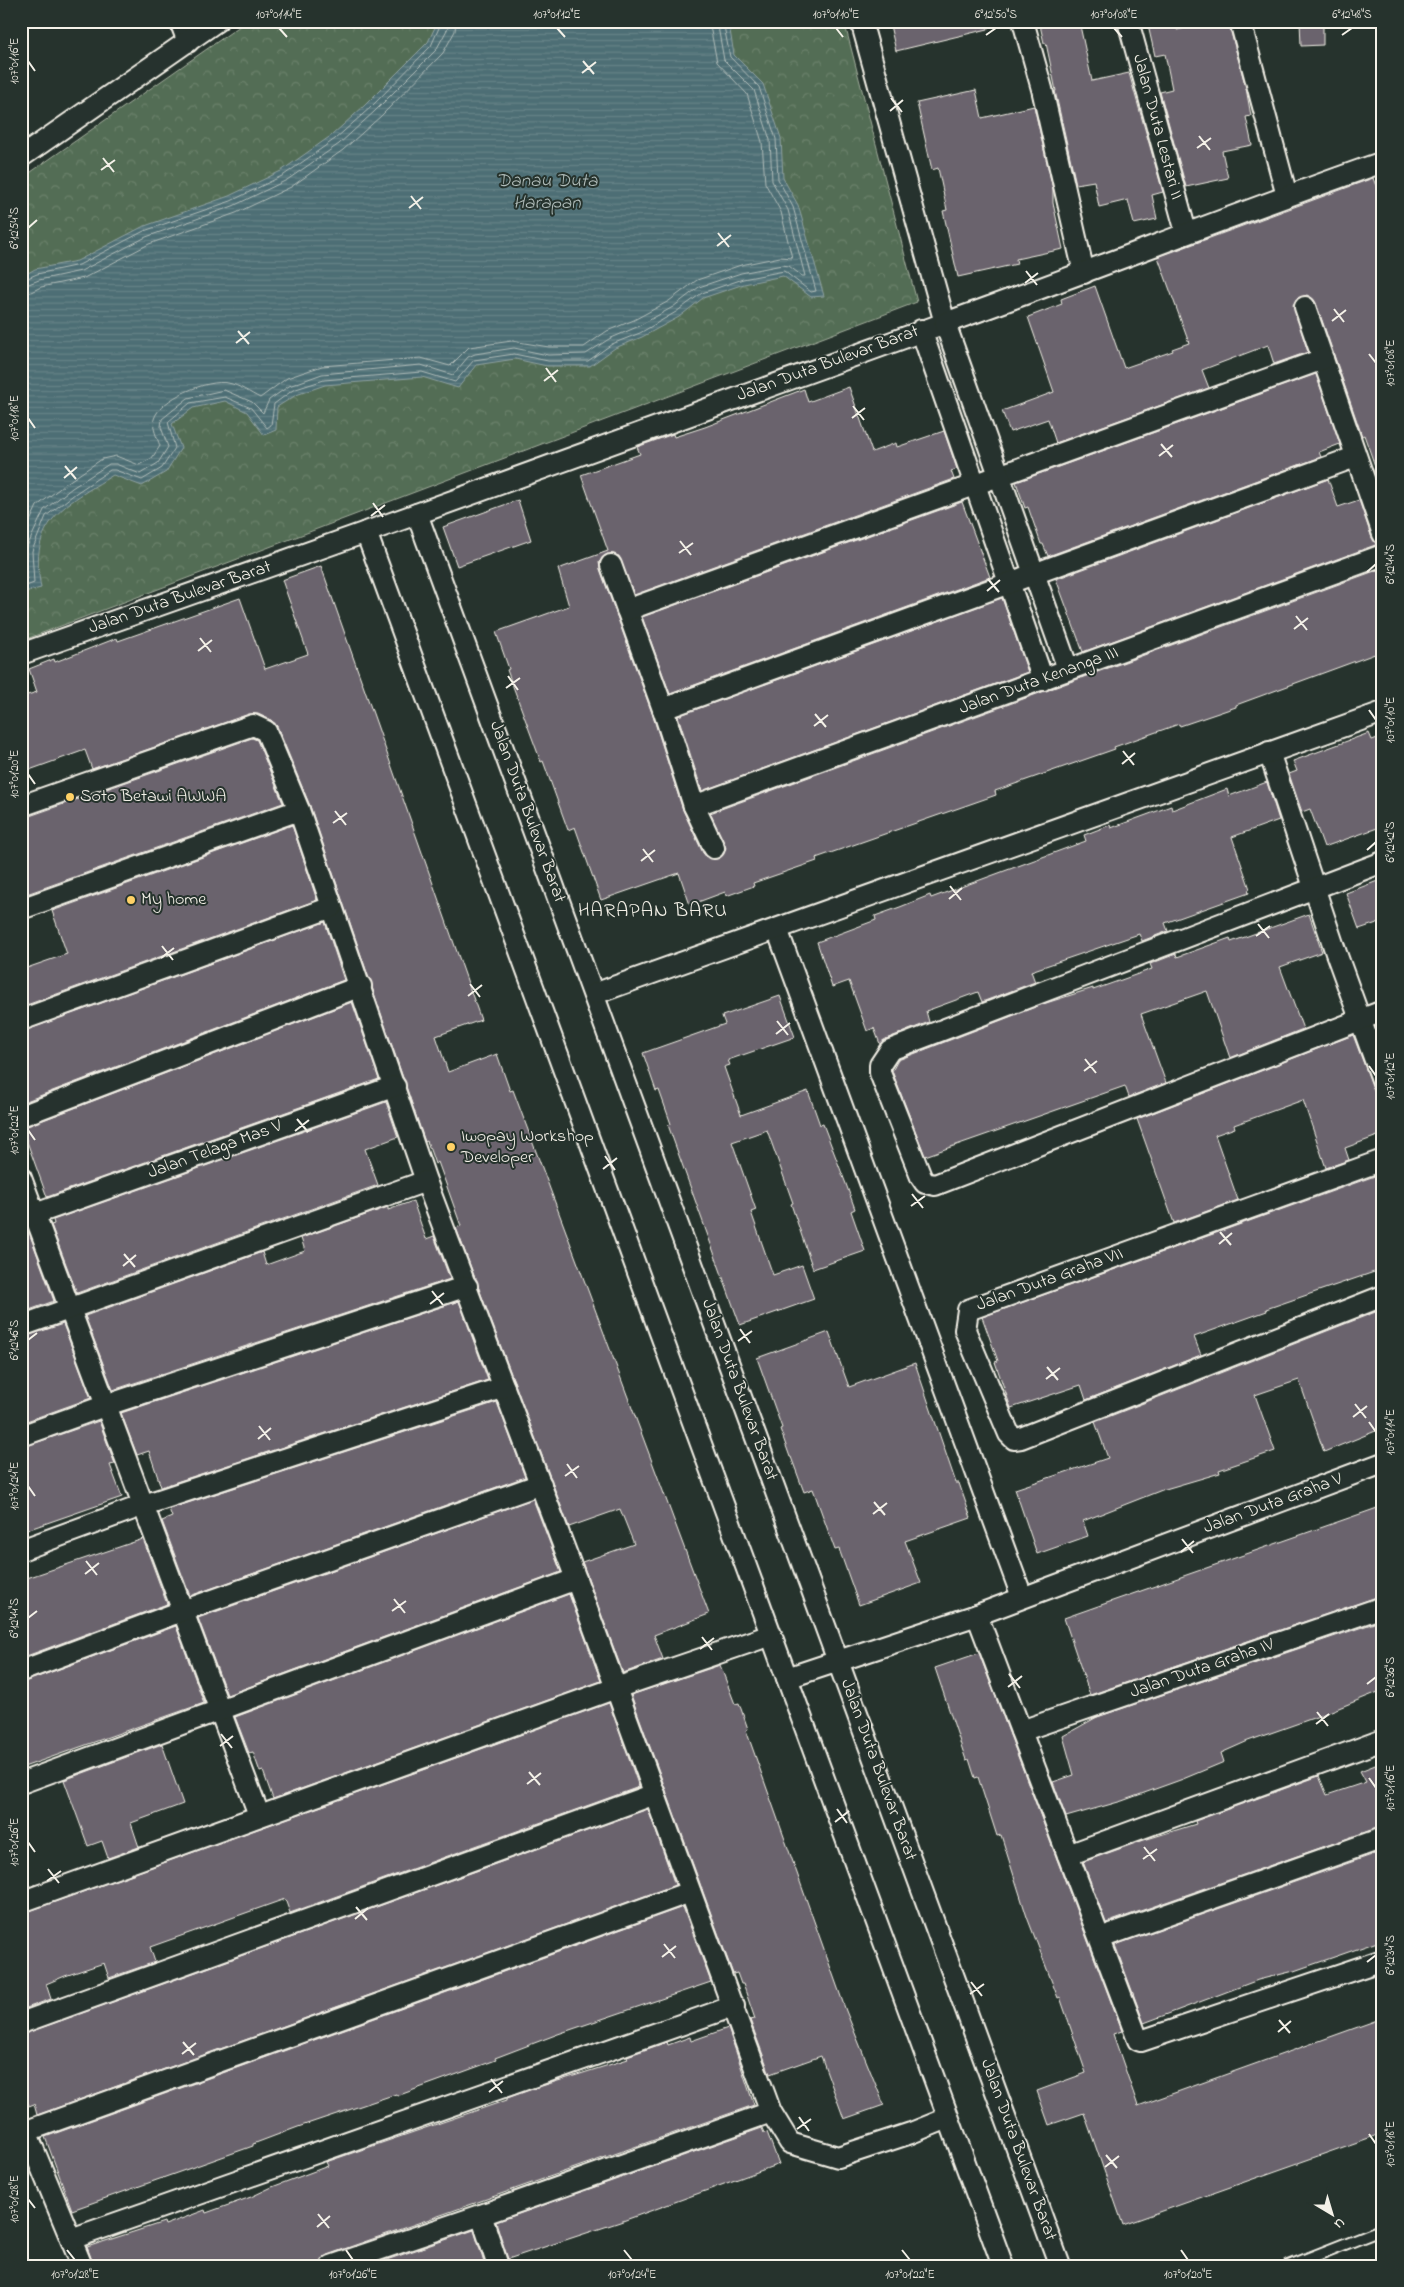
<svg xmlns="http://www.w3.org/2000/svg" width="1404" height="2287" font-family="'Indie Flower',sans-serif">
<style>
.forest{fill:url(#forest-crowns);stroke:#a4af9e}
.water{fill:url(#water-rules);stroke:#90a2a2}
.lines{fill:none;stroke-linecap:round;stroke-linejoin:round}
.shore{stroke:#b1bdba;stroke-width:1}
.building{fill:#6b646d;stroke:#f4f1e8}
.service-casing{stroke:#f4f1e8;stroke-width:14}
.minor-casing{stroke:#f4f1e8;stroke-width:24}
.service{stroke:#26332d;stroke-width:10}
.minor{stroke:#26332d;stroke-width:20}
.ticks{fill:none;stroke:#f4f1e8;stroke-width:2}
.poi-dot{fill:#ffd166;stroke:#26332d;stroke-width:2}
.labels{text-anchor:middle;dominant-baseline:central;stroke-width:4;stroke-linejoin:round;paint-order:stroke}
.street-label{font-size:18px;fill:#f4f1e8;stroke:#26332d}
.poi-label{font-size:18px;fill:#f4f1e8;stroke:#26332d;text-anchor:start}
.water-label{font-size:19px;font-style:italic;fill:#b1bdba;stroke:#26332d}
.quarter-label{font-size:20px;letter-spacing:1px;fill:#f4f1e8;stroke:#26332d}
.neatline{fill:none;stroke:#f4f1e8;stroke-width:2}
.ticks-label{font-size:12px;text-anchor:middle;fill:#f4f1e8}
</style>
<defs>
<pattern id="forest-crowns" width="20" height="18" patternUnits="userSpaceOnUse" patternTransform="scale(1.25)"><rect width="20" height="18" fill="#536d54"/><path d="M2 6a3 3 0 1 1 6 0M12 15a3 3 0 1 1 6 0" fill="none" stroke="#6c826d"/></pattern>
<pattern id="water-rules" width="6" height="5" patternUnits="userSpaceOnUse" patternTransform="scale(1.25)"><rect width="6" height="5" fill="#4d6e74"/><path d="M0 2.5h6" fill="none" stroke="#678388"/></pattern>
</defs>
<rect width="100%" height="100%" fill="#26332d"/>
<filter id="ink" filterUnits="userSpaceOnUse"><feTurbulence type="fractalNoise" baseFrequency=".02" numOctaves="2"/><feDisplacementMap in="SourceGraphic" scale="10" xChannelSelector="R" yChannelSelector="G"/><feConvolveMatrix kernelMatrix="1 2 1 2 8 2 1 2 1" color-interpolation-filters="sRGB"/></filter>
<g filter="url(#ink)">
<!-- forest -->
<polygon class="forest" points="247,21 844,21 917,302 21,641 21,179"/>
<!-- water -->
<path class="water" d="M438,21h288l3,3 5,31 29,29 18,54 2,40 15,27 26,91 -13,1 -28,-21 -39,8 -41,14 -24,19 -37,20 -27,11 -25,18h-43l-32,-7 -39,6 -18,23 -36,-11 -97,8 -29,10 -19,12 -1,23 -12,5 -17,-23 -22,-11 -32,7 -21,16 9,24 -15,24 -24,14 -29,-11c-49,31 -85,46 -72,113l-20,5v-316l14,-8 42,-8 65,-34 87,-31 52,-25 51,-36 32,-29 64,-64z"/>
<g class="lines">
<!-- shore -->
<g class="shore">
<polyline points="21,281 37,274 79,265 144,231 231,201 284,175 335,139 371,107 431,46 442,21"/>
<polyline points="21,287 39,280 81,271 146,237 233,206 287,180 339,144 375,111 436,50 448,28 449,21"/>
<polyline points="21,294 29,293 41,287 84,278 149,244 236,213 291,187 343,150 381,116 443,53 455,31 456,21"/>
<path d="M21,541l16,-35 31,-24 34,-23 14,-3 23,9 13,-7 8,-12c-3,-9 -8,-18 -6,-27 6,-21 54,-40 74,-36 11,2 22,10 32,15l27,-20 35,-12 99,-8 29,8 19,-19 43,-6 37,6h35l23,-16 27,-11 35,-19 28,-21 44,-15 39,-8 12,1 -11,-46 -16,-29 -3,-41 -15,-48 -30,-32 -8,-41"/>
<polyline points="21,581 27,579 26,549 44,510 72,488 109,464 116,464 140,474 158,463 168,447 161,427 162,419 188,398 224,390 252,402 263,413 269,400 289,386 322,374 421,365 453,375 468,357 475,354 514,348 548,355 586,354 609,339 637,327 673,307 699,287 741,273 782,265 789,266 802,276 805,276 788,210 772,181 770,140 754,90 724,60 717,21"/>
<polyline points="21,588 34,583 32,551 46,516 76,493 110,470 115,470 142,480 162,468 175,448 168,422 190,403 225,397 251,408 267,428 271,425 274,404 293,390 324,380 422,372 455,382 474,360 514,354 548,361 588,361 612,344 640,333 676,312 702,293 743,279 784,271 811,292 816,291 793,207 778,179 776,139 759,87 730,57 723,21"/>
</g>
</g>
<!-- building -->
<g class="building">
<polygon points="889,21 987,21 988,29 896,51"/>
<polygon points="1039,21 1079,21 1092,81 1129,73 1163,192 1152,195 1157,219 1134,224 1128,200 1099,207 1094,181 1076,184 1055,91 1056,91 1046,43 1044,43"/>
<polygon points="1147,21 1175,21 1177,30 1217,21 1228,21 1246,88 1251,116 1246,117 1252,145 1222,151 1228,178 1186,187 1160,92 1172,89 1165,54 1155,56"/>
<polygon points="1300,21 1323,21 1323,45 1301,46"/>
<polygon points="976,90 982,118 1034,106 1053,189 1053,203 1063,249 1016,259 1017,264 958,277 943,211 947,210 938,168 932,170 917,103"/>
<polygon points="1373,178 1383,204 1383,480 1380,480 1364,435 1362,436 1316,303 1312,298 1307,295 1296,299 1293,305 1308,352 1274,364 1268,345 1202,370 1209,388 1056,443 1048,419 1010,432 1002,411 1054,392 1028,317 1062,304 1061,299 1095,286 1124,368 1173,351 1172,349 1189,343 1158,257"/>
<polygon points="1316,374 1340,444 1319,452 1321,457 1048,556 1043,544 1041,544 1028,507 1025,508 1016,482"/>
<polygon points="849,387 872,452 896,443 897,447 944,431 957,469 951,471 954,479 634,595 619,556 607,554 599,562 600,569 652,713 683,810 703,853 708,858 720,858 726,848 710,813 1383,568 1383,651 1236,705 1236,707 1180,726 1179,724 1114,747 1115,749 995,791 996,795 816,858 817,861 753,883 754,886 726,896 725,892 690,905 679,873 601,900 575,827 568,830 543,761 541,762 507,670 509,669 496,632 569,606 558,569 608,551 581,475 640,454 637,447 673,434 674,437 705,427 804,389 808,402"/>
<polygon points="1328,479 1338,507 1359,500 1372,538 1378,544 1083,652 1056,579"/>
<polygon points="518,500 531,540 457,566 443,527"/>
<polygon points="962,502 990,577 670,694 642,617"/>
<polygon points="321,566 481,1020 436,1036 448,1072 497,1054 510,1091 513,1090 709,1614 654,1635 663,1659 623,1673 582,1562 634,1544 620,1509 569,1527 456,1228 461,1226 446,1184 438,1162 435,1164 427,1141 425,1142 310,806 277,726 271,720 258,714 249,714 92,769 85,750 21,773 21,697 37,692 29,669 54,659 55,662 117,638 118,641 240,598 265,669 308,654 282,580"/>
<polygon points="1002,598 1028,672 702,791 678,716"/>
<polygon points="1369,733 1372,740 1383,736 1383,826 1324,847 1310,809 1302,812 1289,774 1297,771 1293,761"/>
<polygon points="252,738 257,740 283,803 21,896 21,819"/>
<polygon points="1267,782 1279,820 1232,837 1250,889 1248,890 1249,893 1165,923 1168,931 1142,941 1139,934 1031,971 1035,982 982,1002 978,992 926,1011 929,1022 886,1039 880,1044 874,1028 867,1031 849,981 832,987 817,942 876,920 875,916 900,907 930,895 931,898 1086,841 1084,835 1110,825 1111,828 1171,806 1172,810 1227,789 1229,796"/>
<polygon points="292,825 317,900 21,1007 21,970 67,954 52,911"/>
<polygon points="1383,879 1383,921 1359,929 1346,893"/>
<polygon points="1309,914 1322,952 1280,967 1303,1029 1230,1058 1207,991 1141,1014 1166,1083 1129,1097 1125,1086 925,1156 892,1071 898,1060 1043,1004 1093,988 1093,990 1152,969 1150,964 1176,954 1177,957 1230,938 1231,942"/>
<polygon points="325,922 344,980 21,1103 21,1032"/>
<polygon points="780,996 795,1037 728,1060 730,1065 724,1067 741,1115 808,1091 820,1125 823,1124 846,1184 855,1209 851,1211 865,1251 813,1269 791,1204 793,1203 767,1130 732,1142 756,1210 751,1212 773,1275 802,1265 814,1299 740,1325 668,1125 671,1124 659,1090 656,1091 643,1053 725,1024 722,1016"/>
<polygon points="352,1002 379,1079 47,1197 22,1128"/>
<polygon points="1353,1035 1383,1114 1383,1134 1345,1148 1349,1160 1326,1168 1303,1100 1234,1125 1235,1128 1215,1135 1238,1200 1174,1223 1137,1119"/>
<polygon points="386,1102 398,1137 365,1149 378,1185 77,1293 51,1225 54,1224 53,1220"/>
<polygon points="1383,1173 1383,1269 1266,1309 1267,1311 1194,1337 1201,1355 1086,1400 1081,1385 1011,1408 995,1362 998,1361 982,1317"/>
<polygon points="413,1201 426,1239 434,1236 450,1279 113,1390 85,1316 262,1252 266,1265 305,1251 301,1238 388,1207 388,1210"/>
<polygon points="29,1232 54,1301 21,1313 21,1235"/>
<polygon points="459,1301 488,1380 161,1487 149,1451 137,1455 121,1413"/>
<polygon points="1383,1309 1383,1428 1324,1452 1299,1380 1255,1395 1275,1451 1219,1470 1220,1473 1162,1490 1083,1521 1088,1536 1037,1554 1015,1489 1108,1458 1095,1422"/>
<polygon points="63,1324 91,1398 21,1423 21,1338"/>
<polygon points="829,1332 849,1387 915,1363 956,1483 959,1483 971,1518 905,1541 921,1583 859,1605 839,1549 835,1550 813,1489 804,1492 791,1457 790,1457 780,1429 782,1428 757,1358"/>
<polygon points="497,1402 525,1477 190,1596 162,1521 172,1517 169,1509"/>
<polygon points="99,1421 115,1464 110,1465 122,1497 21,1532 21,1448"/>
<polygon points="533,1499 561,1572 227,1695 198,1618"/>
<polygon points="1383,1506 1383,1595 1090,1695 1064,1618"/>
<polygon points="143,1539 167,1604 21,1658 21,1580"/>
<polygon points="569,1594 601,1681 273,1799 263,1771 260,1772 253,1752 249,1753 235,1717"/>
<polygon points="1383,1620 1383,1690 1319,1716 1248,1741 1221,1753 1224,1762 1183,1779 1122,1801 1066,1817 1053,1782 1074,1775 1063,1736 1097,1717"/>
<polygon points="176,1626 204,1703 21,1768 21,1683"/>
<polygon points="979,1653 1122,2031 1113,2034 1138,2106 1383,2018 1383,2133 1123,2225 1084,2113 1049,2125 1037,2091 1086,2073 1060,1997 1058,1998 1027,1917 1001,1835 997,1836 978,1777 975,1778 969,1759 966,1760 935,1668"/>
<polygon points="720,1665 735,1704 739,1703 748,1729 746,1730 846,2011 884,2105 844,2119 821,2056 770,2074 750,2020 755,2019 743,1984 741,1984 737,1973 733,1974 631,1695"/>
<polygon points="609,1703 639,1787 290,1913 285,1899 150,1947 155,1962 109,1978 104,1963 65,1976 46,1984 51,1999 21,2010 21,1914"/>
<polygon points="162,1744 183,1804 131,1823 139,1847 108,1858 102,1841 88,1846 64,1780"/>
<polygon points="1383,1762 1383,1826 1106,1923 1083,1862 1144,1840 1196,1824 1195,1821 1319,1776 1327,1795 1366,1782 1360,1771"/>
<polygon points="648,1809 675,1885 37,2115 34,2104 29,2106 28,2103 21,2105 21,2035"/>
<polygon points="1383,1851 1383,1940 1294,1971 1258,1980 1144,2023 1115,1945"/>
<polygon points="683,1907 711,1982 558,2034 495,2058 496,2060 397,2096 396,2094 298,2127 253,2144 253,2146 72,2210 45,2137"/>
<polygon points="728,2028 754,2105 327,2255 322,2259 319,2266 94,2266 87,2247 164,2222 165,2225 205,2210 206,2213 251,2197 272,2187 328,2166 326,2162 507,2100 507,2098 529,2090 628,2059 627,2056 667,2042 668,2045 690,2037 691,2041"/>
<polygon points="762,2128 764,2133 767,2132 779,2164 620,2222 508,2259 496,2222"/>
<polygon points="474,2230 485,2266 369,2266"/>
</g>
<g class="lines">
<defs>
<polyline id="service" points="1289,2266 1383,2229"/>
<g id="minor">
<polyline points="180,21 188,42"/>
<polyline points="1023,21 1042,89 1084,273"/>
<polyline points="1128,21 1186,232"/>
<polyline points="1240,21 1287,196"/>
<polyline points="21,157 217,21"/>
<polyline points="1305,307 1383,534"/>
<polyline points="921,330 1043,680"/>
<polyline points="417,514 1060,2266"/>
<polyline points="366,532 1003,2266"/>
<polyline points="611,565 663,709 694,806 714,848"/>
<polyline points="627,610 1323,359"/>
<polyline points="21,654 386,525 945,323 861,21"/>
<path d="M1068,669l-123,-346c147,-52 291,-110 438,-161"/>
<polyline points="663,709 1355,457"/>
<polyline points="1269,752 1336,953 1383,1082"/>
<polyline points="21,806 253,725 266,731 299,810 426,1181 576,1579 771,2112 790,2143 838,2157 911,2133 948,2118"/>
<polyline points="694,806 1383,555"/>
<polyline points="1383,862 890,1050 880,1065 880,1073 921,1177 925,1183 935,1185 1383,1011"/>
<polyline points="21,909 299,810"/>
<polyline points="777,929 1022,1597"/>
<polyline points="594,994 1383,712"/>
<polyline points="21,1020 332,907"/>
<polyline points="21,1116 361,986"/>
<polyline points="1383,1160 968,1310 965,1330 1009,1434 1014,1439 1021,1438 1383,1296"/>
<polyline points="21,1178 259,1815"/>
<polyline points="21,1219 395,1086"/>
<polyline points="21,1326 426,1181"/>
<polyline points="21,1436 107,1405 467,1286"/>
<polyline points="21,1550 144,1505 504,1387"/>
<polyline points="977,1615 1138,2040 1141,2041 1383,1960"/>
<polyline points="21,1671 182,1611 541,1484"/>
<polyline points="787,1678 977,1615 1383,1463"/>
<polyline points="1021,1731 1383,1607"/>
<polyline points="21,1783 576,1579"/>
<polyline points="1068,1855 1383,1740"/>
<polyline points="21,1902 616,1688 771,1635"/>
<polyline points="1100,1938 1383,1838"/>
<polyline points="21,2023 655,1794"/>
<polyline points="26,2131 82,2266"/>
<polyline points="21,2133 690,1892"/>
<polyline points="481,2215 498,2266"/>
<polyline points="71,2239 734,2006"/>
<polyline points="331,2266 481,2215 771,2112"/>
</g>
</defs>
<!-- service casing -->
<use href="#service" class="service-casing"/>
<!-- minor casing -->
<use href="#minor" class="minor-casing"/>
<!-- service -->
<use href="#service" class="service"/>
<!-- minor -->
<use href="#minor" class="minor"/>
</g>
</g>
<!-- ticks -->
<path class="ticks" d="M279,28l8,9M557,28l8,9M836,28l7,9M1114,28l8,9M986,35l10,-7M1342,35l10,-7M28,61l7,10M583,61l11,13M582,73l14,-11M891,98l11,14M890,111l13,-11M1199,136l11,14M1197,148l14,-10M103,158l11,14M101,170l14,-10M411,196l10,13M409,208l14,-11M28,228l9,-8M718,233l11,14M717,246l14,-11M1026,271l11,14M1025,283l13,-10M1334,309l10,13M1332,321l14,-11M238,331l11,13M236,343l14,-11M1369,354l7,9M546,368l10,14M544,381l14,-11M853,406l11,14M28,418l7,10M852,418l13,-10M1161,444l11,13M1159,456l14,-11M65,466l11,13M64,478l13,-11M373,503l10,14M371,516l14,-11M680,541l11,14M679,553l14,-10M1367,572l9,-8M988,579l11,13M987,591l13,-11M1296,616l11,14M1294,629l14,-11M200,638l11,14M198,651l14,-11M508,676l10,14M506,688l14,-10M1369,710l7,10M815,714l11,13M814,726l14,-11M1123,751l11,14M1122,764l13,-11M28,774l7,10M335,811l11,14M333,823l14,-10M643,849l10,13M1367,850l9,-8M641,861l14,-11M950,886l11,14M949,899l13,-11M1258,924l11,14M1256,936l14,-10M162,946l11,14M161,958l13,-10M470,984l10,13M468,996l14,-11M777,1021l11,14M776,1034l14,-11M1085,1059l11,14M1369,1066l7,10M1084,1071l13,-10M297,1119l11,13M28,1130l7,10M295,1131l14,-11M605,1156l10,14M603,1169l14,-11M912,1194l11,14M911,1206l14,-10M1220,1232l11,13M1219,1244l13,-11M124,1254l11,13M123,1266l13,-11M432,1291l11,14M430,1304l14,-11M740,1329l10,14M28,1340l9,-7M738,1341l14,-10M1047,1367l11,13M1046,1379l14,-11M1355,1404l11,14M1353,1417l14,-11M1369,1422l7,10M259,1426l11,14M258,1439l13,-11M567,1464l10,14M565,1476l14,-10M28,1486l7,10M874,1502l11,13M873,1514l14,-11M1182,1539l11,14M1181,1552l13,-11M86,1561l11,14M85,1574l14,-11M394,1599l11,14M392,1611l14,-10M28,1618l9,-7M702,1637l10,13M700,1649l14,-11M1009,1674l11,14M1367,1684l9,-7M1008,1687l14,-11M1317,1712l11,14M1316,1724l13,-10M221,1734l11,14M220,1746l13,-10M529,1772l11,13M1369,1778l7,10M527,1784l14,-11M837,1809l10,14M835,1822l14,-11M28,1842l7,10M1144,1847l11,14M1143,1859l14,-10M48,1869l11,14M47,1881l14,-10M356,1907l11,13M355,1919l13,-11M664,1944l11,14M662,1957l14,-11M1367,1962l9,-7M971,1982l11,14M970,1994l14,-10M1279,2020l11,13M1278,2032l13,-11M183,2042l11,13M182,2054l14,-11M491,2079l11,14M489,2092l14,-11M799,2117l10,14M797,2129l14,-10M1369,2134l7,10M1106,2155l11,13M1105,2167l14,-11M28,2199l7,9M318,2214l11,14M317,2227l13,-11M67,2250l8,10M346,2250l7,10M624,2250l8,10M902,2250l8,10M1181,2250l7,10"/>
<!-- markers -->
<g class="poi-dot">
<circle cx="70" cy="797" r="5"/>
<circle cx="131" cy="900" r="5"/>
<circle cx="451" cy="1147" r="5"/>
</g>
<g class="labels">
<!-- street labels -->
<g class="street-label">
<text transform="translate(1157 127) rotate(75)">Jalan Duta Lestari II</text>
<text transform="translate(828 364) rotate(-20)">Jalan Duta Bulevar Barat</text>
<text transform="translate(180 598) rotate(-19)">Jalan Duta Bulevar Barat</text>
<text transform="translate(1039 681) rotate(-20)">Jalan Duta Kenanga III</text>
<text transform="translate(527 812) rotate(70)">Jalan Duta Bulevar Barat</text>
<text transform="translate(215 1150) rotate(-20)">Jalan Telaga Mas V</text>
<text transform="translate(1050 1280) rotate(-20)">Jalan Duta Graha VII</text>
<text transform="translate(739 1390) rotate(70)">Jalan Duta Bulevar Barat</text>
<text transform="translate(1273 1504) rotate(-20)">Jalan Duta Graha V</text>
<text transform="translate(1202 1669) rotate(-19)">Jalan Duta Graha IV</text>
<text transform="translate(878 1770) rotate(70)">Jalan Duta Bulevar Barat</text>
<text transform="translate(1018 2150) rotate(70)">Jalan Duta Bulevar Barat</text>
</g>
<!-- poi labels -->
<g class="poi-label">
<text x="80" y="797">Soto Betawi AWWA</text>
<text x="141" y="900">My home</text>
<text x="461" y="1137">Iwopay Workshop<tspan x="461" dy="21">Developer</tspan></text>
</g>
<!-- water labels -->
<g class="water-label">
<text x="547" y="181">Danau Duta<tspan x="547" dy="22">Harapan</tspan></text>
</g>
<!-- quarter labels -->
<g class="quarter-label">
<text x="653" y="911">HARAPAN BARU</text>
</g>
</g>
<!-- margin -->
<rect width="1404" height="2287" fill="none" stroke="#26332d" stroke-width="55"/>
<!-- north arrow -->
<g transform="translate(1332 2214) rotate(142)" stroke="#26332d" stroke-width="4" paint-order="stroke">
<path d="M0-4L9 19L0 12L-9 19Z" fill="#f4f1e8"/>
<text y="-8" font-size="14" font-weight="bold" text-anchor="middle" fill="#f4f1e8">U</text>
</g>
<rect x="28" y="28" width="1348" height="2232" class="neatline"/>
<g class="ticks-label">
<text x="279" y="18">107°01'14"E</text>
<text x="557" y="18">107°01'12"E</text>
<text x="836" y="18">107°01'10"E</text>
<text x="996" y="18">6°12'50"S</text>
<text x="1114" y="18">107°01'08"E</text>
<text x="1352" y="18">6°12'48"S</text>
<text transform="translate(14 61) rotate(-90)" y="4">107°01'16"E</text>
<text transform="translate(14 228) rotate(-90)" y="4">6°12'54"S</text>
<text transform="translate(1390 363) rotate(-90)" y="4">107°01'08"E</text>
<text transform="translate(14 418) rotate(-90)" y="4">107°01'18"E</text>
<text transform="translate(1390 564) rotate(-90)" y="4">6°12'44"S</text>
<text transform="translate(1390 720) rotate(-90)" y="4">107°01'10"E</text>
<text transform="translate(14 774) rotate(-90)" y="4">107°01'20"E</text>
<text transform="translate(1390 842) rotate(-90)" y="4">6°12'42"S</text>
<text transform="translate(1390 1076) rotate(-90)" y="4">107°01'12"E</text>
<text transform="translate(14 1130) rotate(-90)" y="4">107°01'22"E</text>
<text transform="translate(14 1340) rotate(-90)" y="4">6°12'46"S</text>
<text transform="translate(1390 1432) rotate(-90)" y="4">107°01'14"E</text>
<text transform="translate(14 1486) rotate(-90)" y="4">107°01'24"E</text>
<text transform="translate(14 1618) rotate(-90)" y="4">6°12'44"S</text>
<text transform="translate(1390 1677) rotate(-90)" y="4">6°12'36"S</text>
<text transform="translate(1390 1788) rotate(-90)" y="4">107°01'16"E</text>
<text transform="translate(14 1842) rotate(-90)" y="4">107°01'26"E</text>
<text transform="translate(1390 1955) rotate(-90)" y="4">6°12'34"S</text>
<text transform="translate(1390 2144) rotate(-90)" y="4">107°01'18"E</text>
<text transform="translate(14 2199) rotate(-90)" y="4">107°01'28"E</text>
<text x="75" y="2278">107°01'28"E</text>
<text x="353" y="2278">107°01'26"E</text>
<text x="632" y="2278">107°01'24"E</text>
<text x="910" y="2278">107°01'22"E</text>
<text x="1188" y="2278">107°01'20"E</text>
</g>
</svg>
